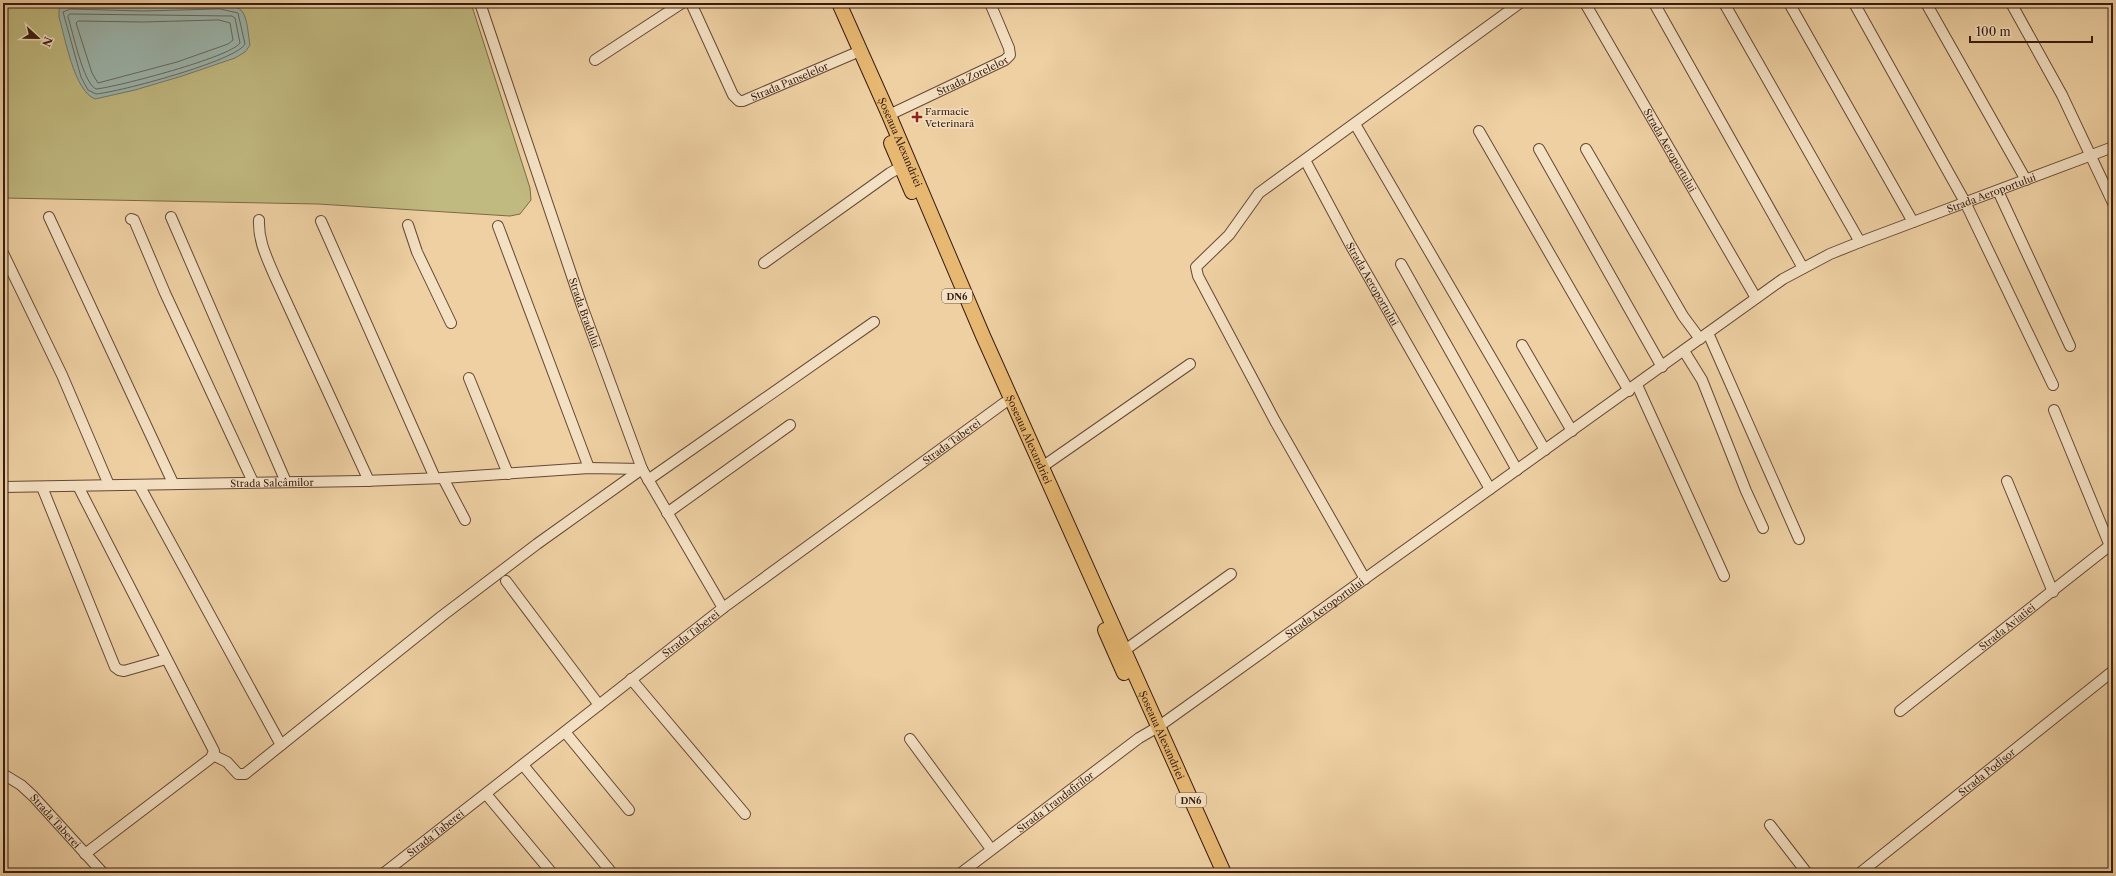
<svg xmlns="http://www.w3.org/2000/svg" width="2116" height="876" font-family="'Libre Caslon Text',serif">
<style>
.green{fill:#c0b980;stroke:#7c6a48}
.water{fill:#9bb5ad;stroke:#73786e}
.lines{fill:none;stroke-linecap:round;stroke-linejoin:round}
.shore{stroke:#69685e;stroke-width:1}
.minor-casing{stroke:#654935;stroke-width:12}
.highway-casing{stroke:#371c10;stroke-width:16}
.minor{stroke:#f4e0c3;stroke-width:10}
.highway{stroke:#e7b872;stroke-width:14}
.poi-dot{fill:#8f2418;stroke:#f4e0c3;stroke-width:1.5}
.labels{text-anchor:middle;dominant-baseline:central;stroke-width:3;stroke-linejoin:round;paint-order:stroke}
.shield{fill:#f4e0c3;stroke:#705746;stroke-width:1}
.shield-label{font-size:9px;font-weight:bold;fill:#371c10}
.street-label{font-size:10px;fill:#371c10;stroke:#f4e0c3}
.poi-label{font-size:10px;fill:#371c10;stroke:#f4e0c3;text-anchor:start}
</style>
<rect width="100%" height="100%" fill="#eed0a3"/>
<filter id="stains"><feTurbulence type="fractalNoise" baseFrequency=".005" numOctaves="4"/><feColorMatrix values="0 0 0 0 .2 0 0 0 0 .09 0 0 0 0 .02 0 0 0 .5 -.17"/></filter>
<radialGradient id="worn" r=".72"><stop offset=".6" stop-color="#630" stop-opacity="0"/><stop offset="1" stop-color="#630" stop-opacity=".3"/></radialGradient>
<!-- green -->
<polygon class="green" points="3,3 471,3 530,188 531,200 520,214 510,216 318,204 3,198"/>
<!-- water -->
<path class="water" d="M70,5c24,1 49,2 73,2 17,0 88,-7 98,3 7,7 7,26 9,35l-5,7 -10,6 -53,18 -47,14 -40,9c-21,-8 -30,-62 -36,-82v-7l2,-3z"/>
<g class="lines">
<!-- shore -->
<g class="shore">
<path d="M220,9l18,4 7,31c-9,17 -126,48 -149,50l-8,-4 -7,-13 -18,-65 7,-3 73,2z"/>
<path d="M70,14l162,2 3,2 5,25c-9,14 -123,44 -144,46 -13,-6 -23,-57 -28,-72z"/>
<polygon points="219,20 230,23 233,40 228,44 177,62 98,83 92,73 76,23 78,21 143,22"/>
</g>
<defs>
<g id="minor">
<path id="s1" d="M480,3l102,303 60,163 81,139"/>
<path id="s2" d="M691,3l42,92 6,6h4l110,-47"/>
<path id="s3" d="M1585,3l171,295"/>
<polyline points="1654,3 1803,268"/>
<polyline points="1724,3 1860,242"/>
<polyline points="1789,3 1913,222"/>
<polyline points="1854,3 1965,202 2053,385"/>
<polyline points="1926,3 2026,180"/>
<polyline points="2011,3 2062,95 2113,203"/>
<polyline points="595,60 682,3"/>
<path id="s4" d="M889,115l116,-55 5,-5 -1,-7 -19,-45"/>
<polyline points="1355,124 1545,450"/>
<polyline points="1479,131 1629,391"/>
<polyline points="1539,149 1662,367"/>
<polyline points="1586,149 1683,316 1700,339"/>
<path id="s5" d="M1305,160l46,86 139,243"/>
<polyline points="1998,191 2070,346"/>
<polyline points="49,217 173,483"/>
<polyline points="171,217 286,482"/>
<polyline points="131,219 134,220 165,293 253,482"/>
<path d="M259,220c-1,21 8,38 16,57l94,204"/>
<polyline points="321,221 435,478"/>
<polyline points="408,225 417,252 451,323"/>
<polyline points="498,226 589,468"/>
<polyline points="3,253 62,375 109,485"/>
<polyline points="764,263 890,173 901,167"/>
<polyline points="1401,264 1517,470"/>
<polyline points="1708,333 1799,539"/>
<polyline points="1522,345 1572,431"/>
<polyline points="1684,351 1702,380 1746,491 1763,528"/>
<polyline points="469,378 508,474"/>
<polyline points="1637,385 1724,576"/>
<polyline points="2054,410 2110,546"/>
<polyline points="1042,467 1190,364"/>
<polyline points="443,478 465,520"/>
<polyline points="648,480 874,322"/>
<polyline points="2007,481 2053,592"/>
<polyline points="139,485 281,745"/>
<polyline points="78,486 214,751 211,758 85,854"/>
<path id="s6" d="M3,487l360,-6 80,-3 146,-10 53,1"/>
<polyline points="42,487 115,667 119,670 124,671 166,659"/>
<polyline points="667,513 790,425"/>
<polyline points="1365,579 1275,421 1198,276 1196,267 1229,235 1259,193 1520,3"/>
<polyline points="506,581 599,705"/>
<polyline points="1125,650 1231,574"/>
<polyline points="631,679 745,814"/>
<path id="s7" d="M1900,711l213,-168"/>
<polyline points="565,732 629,810"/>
<polyline points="910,739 991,849"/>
<polyline points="213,755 227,762 238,774 245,774 442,616 537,544 642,469"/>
<polyline points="523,765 612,873"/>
<path id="s8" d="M3,774l18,11 12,11 70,77"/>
<polyline points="486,794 552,873"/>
<polyline points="1770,825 1807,873"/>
<path id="s9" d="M384,873l339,-265 281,-205"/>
<path id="s10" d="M961,873l178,-135 19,-11 625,-448 47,-25 30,-12 253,-95"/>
<path id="s11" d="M1860,873l253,-202"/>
</g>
<g id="highway">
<path id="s12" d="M839,3l50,112 94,221 241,537"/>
<polyline points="891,143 912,192"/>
<polyline points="1105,630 1124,673"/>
</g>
</defs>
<!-- minor casing -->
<use href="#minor" class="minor-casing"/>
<!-- highway casing -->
<use href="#highway" class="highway-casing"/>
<!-- minor -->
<use href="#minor" class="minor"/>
<!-- highway -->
<use href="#highway" class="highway"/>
</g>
<!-- markers -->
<path class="poi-dot" d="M915 111h4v4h4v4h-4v4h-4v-4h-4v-4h4z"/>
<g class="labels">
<!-- shield labels -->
<g class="shield">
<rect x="942" y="289" width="30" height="14" rx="3"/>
<rect x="1176" y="793" width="30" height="14" rx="3"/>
</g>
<g class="shield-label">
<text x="957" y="296">DN6</text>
<text x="1191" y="800">DN6</text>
</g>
<!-- street labels -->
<g class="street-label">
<text stroke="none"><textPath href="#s4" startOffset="92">Strada Zorelelor</textPath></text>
<text stroke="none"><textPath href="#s2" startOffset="164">Strada Panselelor</textPath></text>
<text stroke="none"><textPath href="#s12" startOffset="152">Șoseaua Alexandriei</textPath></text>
<text stroke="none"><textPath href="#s3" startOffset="170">Strada Aeroportului</textPath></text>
<text stroke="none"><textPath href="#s10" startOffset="1240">Strada Aeroportului</textPath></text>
<text stroke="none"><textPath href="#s5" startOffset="141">Strada Aeroportului</textPath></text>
<text stroke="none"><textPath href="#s1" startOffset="327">Strada Bradului</textPath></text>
<text stroke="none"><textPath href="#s12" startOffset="476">Șoseaua Alexandriei</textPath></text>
<text stroke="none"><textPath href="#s9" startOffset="713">Strada Taberei</textPath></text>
<text stroke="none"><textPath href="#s6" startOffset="269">Strada Salcâmilor</textPath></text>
<text stroke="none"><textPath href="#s10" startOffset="450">Strada Aeroportului</textPath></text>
<text stroke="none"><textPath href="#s7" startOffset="136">Strada Aviatiei</textPath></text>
<text stroke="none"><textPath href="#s9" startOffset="389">Strada Taberei</textPath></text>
<text stroke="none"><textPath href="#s12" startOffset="800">Șoseaua Alexandriei</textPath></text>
<text stroke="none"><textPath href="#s11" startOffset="162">Strada Podișor</textPath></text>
<text stroke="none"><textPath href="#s10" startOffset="118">Strada Trandafirilor</textPath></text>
<text stroke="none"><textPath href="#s8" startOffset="71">Strada Taberei</textPath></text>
<text stroke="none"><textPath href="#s9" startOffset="65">Strada Taberei</textPath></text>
</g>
<!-- poi labels -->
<g class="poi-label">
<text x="925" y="111">Farmacie<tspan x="925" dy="12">Veterinară</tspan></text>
</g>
</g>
<!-- margin -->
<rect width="2116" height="876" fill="none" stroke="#eed0a3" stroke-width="16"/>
<rect x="4" y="4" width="2108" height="868" fill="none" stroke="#371c10" stroke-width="2"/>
<rect x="8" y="8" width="2100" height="860" fill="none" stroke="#371c10"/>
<!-- north arrow -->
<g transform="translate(38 38) rotate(112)" stroke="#f4e0c3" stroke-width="3" paint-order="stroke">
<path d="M0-3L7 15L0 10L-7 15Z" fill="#371c10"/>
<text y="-6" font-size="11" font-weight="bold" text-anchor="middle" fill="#371c10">N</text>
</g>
<!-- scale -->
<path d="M1970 36v6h122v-6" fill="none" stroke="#371c10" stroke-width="2"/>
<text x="1976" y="36" font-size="12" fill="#371c10" stroke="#f4e0c3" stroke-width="3" paint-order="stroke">100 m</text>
<rect width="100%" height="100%" filter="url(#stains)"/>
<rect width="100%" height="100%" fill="url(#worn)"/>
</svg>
